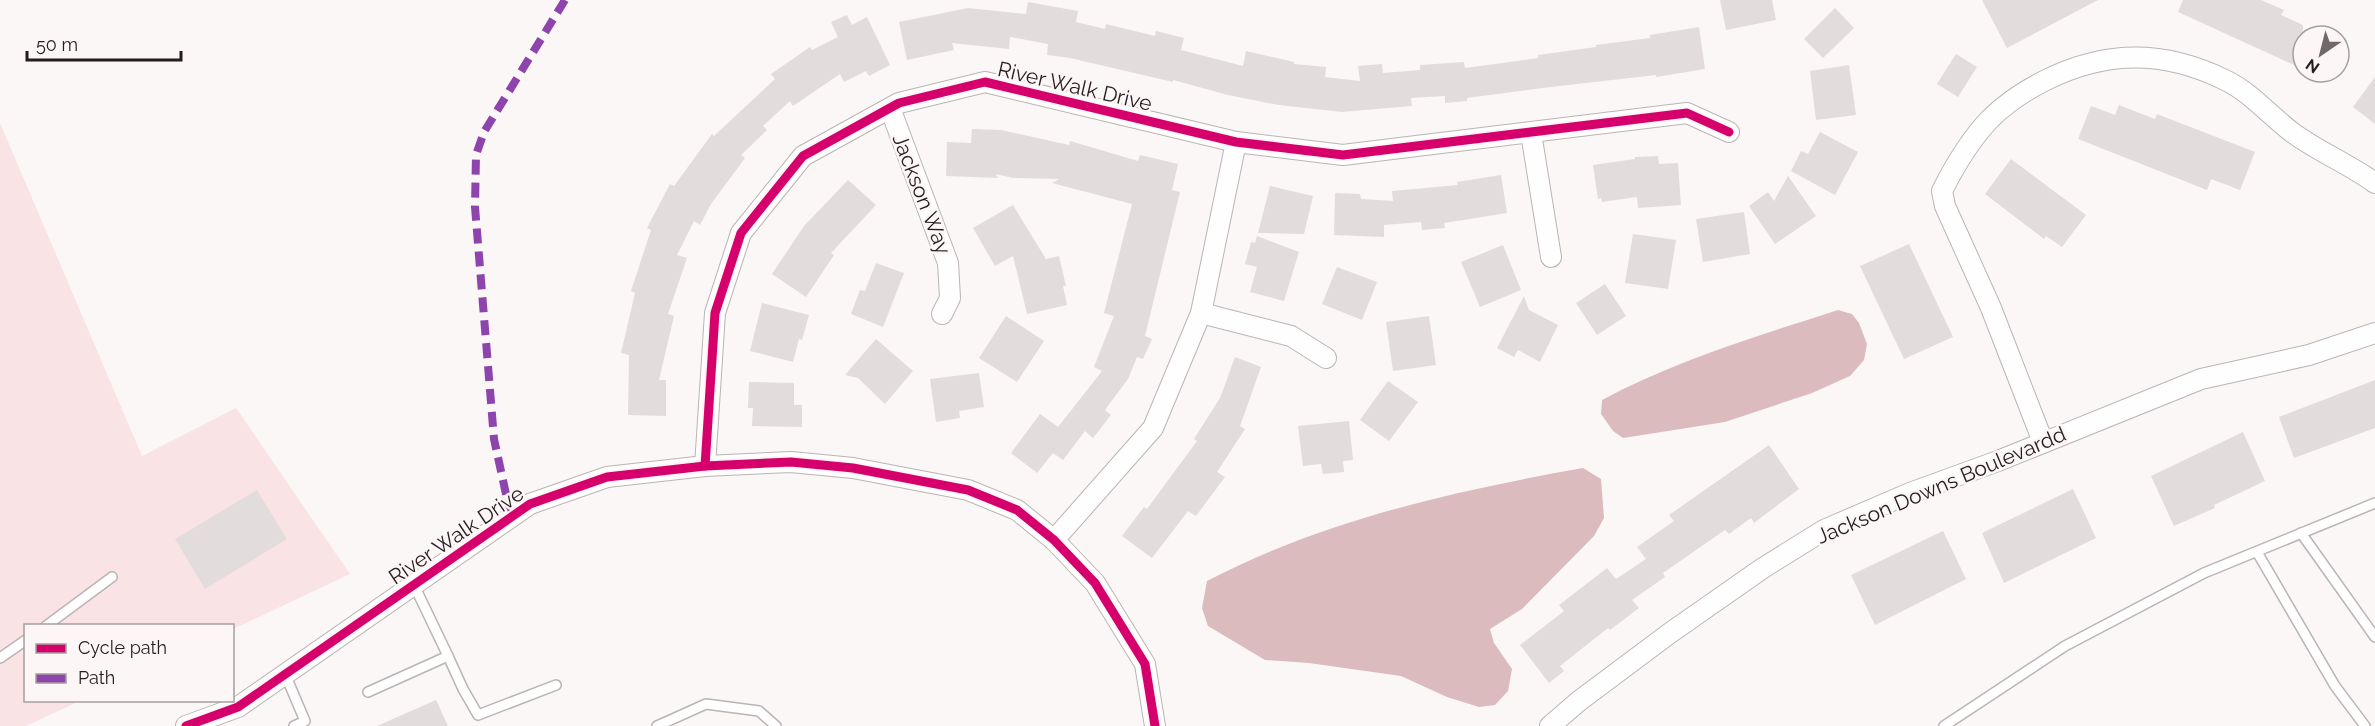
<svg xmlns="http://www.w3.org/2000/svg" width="2375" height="726" font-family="Raleway,sans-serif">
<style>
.green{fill:#fae3e4}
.water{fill:#dbbbbd}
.building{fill:#e3dcdc}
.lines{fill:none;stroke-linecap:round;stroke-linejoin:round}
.lane-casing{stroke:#bbb4b4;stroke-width:12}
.street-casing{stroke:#bbb4b4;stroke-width:22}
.lane{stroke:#fefefe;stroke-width:9}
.street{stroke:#fefefe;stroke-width:20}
.quiet{stroke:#8e44ad;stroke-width:8;stroke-dasharray:15 8;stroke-linecap:butt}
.cycleway-casing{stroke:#fcf6f6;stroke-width:13}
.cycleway{stroke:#d6006c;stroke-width:9}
.labels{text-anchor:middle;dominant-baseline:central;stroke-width:5;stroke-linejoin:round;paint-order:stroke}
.street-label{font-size:21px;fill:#261c1d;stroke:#fcf6f6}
</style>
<rect width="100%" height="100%" fill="#fbf7f7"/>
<!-- green -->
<polygon class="green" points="0,123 142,456 236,408 350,574 233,629 232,626 26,626 26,700 80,701 26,726 0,726"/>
<!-- water -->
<g class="water">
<path d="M1838,310l14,4 7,9 8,21 -3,16 -14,16 -38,17 -87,29 -102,16 -10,-7 -12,-17 1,-14c74,-40 156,-64 236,-90z"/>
<path d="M1583,468l18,11 3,39 -10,18 -72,73 -32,20 4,14 18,26 -4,22 -13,14 -16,2 -32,-10 -46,-21 -92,-13 -44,-3 -57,-34 -6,-18 5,-27c117,-61 247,-90 376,-113z"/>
</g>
<!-- building -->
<g class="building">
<polygon points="1720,0 1772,0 1776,20 1726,30"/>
<polygon points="1982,0 2098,0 2007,48"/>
<polygon points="2183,0 2261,0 2284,10 2281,15 2303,25 2303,69 2178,12"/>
<polygon points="1028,2 1078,11 1076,22 1105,29 1106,24 1155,36 1156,31 1184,38 1181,50 1243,66 1246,51 1294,62 1294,64 1326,67 1325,77 1360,81 1358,66 1382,64 1383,73 1420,70 1420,65 1464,62 1465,68 1538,58 1538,55 1596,47 1596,45 1650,38 1650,35 1699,27 1705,69 1656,77 1656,75 1542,88 1467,98 1467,101 1445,103 1445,96 1411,98 1412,106 1342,112 1279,105 1228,95 1173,80 1173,82 1070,58 1047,55 1048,44 1010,37 1009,49 952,43 954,50 907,60 899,22 968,8 1026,14"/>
<polygon points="1835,8 1854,28 1823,58 1804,39"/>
<polygon points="847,15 852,25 867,17 890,65 869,76 866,71 844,82 840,74 793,106 790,101 763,126 767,130 741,155 745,158 711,204 700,225 694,221 677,255 687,258 668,314 674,316 659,380 666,380 666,416 628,415 629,355 621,353 635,293 631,291 651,230 647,228 670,184 674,186 712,134 714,136 775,79 771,74 810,47 812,50 838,37 831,22"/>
<polygon points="1956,54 1977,67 1958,97 1937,84"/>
<polygon points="1849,65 1856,115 1816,120 1810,71"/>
<polygon points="2375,77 2375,124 2353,107"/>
<polygon points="2119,105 2155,119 2157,114 2255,152 2240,190 2211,179 2207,190 2078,139 2091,106 2115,115"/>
<polygon points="972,129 1001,130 1069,145 1070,141 1138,161 1140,155 1178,164 1172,190 1180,192 1145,336 1152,339 1143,359 1137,357 1128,379 1105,410 1111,415 1093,438 1085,431 1063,460 1053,453 1037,473 1011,453 1040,414 1058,427 1102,371 1094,367 1114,316 1104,313 1132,204 1052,183 1059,179 1013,178 996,174 998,178 946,176 947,142 971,143"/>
<polygon points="1820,132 1858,152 1835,195 1791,171 1801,151 1808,154"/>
<polygon points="1658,156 1659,164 1678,163 1681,205 1638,208 1637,197 1602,202 1601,198 1598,199 1593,165 1635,159 1635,157"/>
<polygon points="2011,159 2086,215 2062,247 2046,236 2044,239 1985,194"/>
<polygon points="1501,175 1507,213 1444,223 1445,228 1422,230 1421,222 1384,225 1384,237 1334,235 1335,193 1360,194 1361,199 1393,201 1392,191 1458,185 1457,182"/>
<polygon points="1788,176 1816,216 1775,244 1749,206 1768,192 1774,201"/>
<polygon points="848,180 876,205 831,253 834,255 806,297 772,274 804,226"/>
<polygon points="1270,186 1313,196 1304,234 1258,233"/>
<polygon points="1013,205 1046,259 1059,256 1066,286 1063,286 1067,305 1027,314 1013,256 995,266 973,228"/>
<polygon points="1744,212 1750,254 1703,262 1696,219"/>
<polygon points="1633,234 1676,240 1668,289 1625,283"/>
<polygon points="1257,236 1299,252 1284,301 1250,292 1257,267 1245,264 1251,242 1255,243"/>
<polygon points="1909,244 1953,337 1904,359 1860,266"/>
<polygon points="1503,245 1521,290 1480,307 1461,262"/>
<polygon points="876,263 904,273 883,327 851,314 860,290 865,291"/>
<polygon points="1337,267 1377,282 1362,320 1322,304"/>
<polygon points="1605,284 1626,316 1597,335 1576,303"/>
<polygon points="1524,296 1529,310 1558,325 1540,362 1518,350 1514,357 1497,348"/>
<polygon points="762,303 809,315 802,340 799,339 793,362 750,351"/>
<polygon points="1006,316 1044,341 1017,382 979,358"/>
<polygon points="1429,316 1436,365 1393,371 1386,322"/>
<polygon points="876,339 913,371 885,404 858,378 845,375"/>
<polygon points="1235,357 1261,367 1240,426 1245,429 1217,472 1225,477 1196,516 1188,511 1152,558 1122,536 1144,507 1147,509 1197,441 1194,439 1220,398"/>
<polygon points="979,373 984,407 959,411 960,418 936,422 930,379"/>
<polygon points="2375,380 2375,428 2294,458 2279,417"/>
<polygon points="1388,381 1418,402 1389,441 1360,420"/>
<polygon points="749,382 794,383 794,405 802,405 802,427 752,426 753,408 748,408"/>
<polygon points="1349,421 1353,460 1343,461 1344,472 1323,474 1321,464 1303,466 1298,426"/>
<polygon points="2243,432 2265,481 2214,505 2215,508 2174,526 2151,476"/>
<polygon points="1769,445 1799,489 1754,523 1751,518 1729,534 1725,530 1663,573 1665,577 1632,600 1639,608 1610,630 1608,628 1560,666 1564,671 1549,683 1520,645 1564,611 1559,605 1607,568 1616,579 1646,559 1637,547 1674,521 1669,515"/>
<polygon points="2073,489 2096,538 2004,583 1982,533"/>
<polygon points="257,490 287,539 205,589 175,539"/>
<polygon points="1943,531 1966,579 1875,625 1851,575"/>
<polygon points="436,700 448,726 377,726"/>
</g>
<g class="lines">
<defs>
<g id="lane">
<polyline points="2301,533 2375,637"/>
<polyline points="2257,552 2335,686 2365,726"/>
<polyline points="46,626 112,577"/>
<polyline points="448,656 463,689 478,715 556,685"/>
<polyline points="0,658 26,640"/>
<polyline points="285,674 305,721 294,726"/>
<polyline points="368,692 448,656 414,585"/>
<polyline points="657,726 706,704 759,711 776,726"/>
<polyline points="1944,726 2065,646 2204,573 2375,503"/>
</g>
<g id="street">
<polyline points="890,108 948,263 950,298 942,314"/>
<polyline points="1531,133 1551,257"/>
<polyline points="1201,313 1291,336 1326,358"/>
<path d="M2043,442l-52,-134 -46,-102 -3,-15c13,-26 28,-51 48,-72 16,-16 36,-29 56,-39 61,-30 118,-30 179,0 27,13 45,36 68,53 26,19 56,31 82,50"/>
<polyline points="705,466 715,313 741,233 803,156 899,103 985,82 1236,142 1343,155 1687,113 1729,132"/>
<polyline points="1054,540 1153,428 1201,313 1236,142"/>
<polyline points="186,726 238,707 530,504 607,477 705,466 791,462 853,468 968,490 1017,510 1054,540 1095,583 1145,664 1155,726"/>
<polyline points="1550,726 1579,701 1670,633 1763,568 1824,530 1910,493 1998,461 2201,379 2309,355 2375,333"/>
</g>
</defs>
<!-- lane casing -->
<use href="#lane" class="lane-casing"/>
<!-- street casing -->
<use href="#street" class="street-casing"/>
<!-- lane -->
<use href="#lane" class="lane"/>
<!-- street -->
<use href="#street" class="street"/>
<!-- quiet -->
<polyline class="quiet" points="511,517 494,439 475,207 476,155 484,132 565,0"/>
<defs>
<g id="cycleway">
<polyline points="705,466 715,313 741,233 803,156 899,103 985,82 1236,142 1343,155 1687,113 1729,132"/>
<polyline points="186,726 238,707 530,504 607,477 705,466 791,462 853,468 968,490 1017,510 1054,540 1095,583 1145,664 1155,726"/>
</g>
</defs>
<!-- cycleway casing -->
<use href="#cycleway" class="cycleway-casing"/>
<!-- cycleway -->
<use href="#cycleway" class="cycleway"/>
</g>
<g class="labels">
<!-- street labels -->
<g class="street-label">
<text transform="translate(1075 86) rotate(13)">River Walk Drive</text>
<text transform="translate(922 194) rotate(69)">Jackson Way</text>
<text transform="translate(1941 485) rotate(-23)">Jackson Downs Boulevardd</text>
<text transform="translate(456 535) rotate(-34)">River Walk Drive</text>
</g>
</g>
<!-- legend -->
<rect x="24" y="624" width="210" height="78" fill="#fcf6f6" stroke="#a69f9f" stroke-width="1.5"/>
<rect x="36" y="644" width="30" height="9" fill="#d6006c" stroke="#a69f9f" stroke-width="1.5"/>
<text x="78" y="654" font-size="18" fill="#261c1d">Cycle path</text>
<rect x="36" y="674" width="30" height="9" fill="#8e44ad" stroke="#a69f9f" stroke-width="1.5"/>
<text x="78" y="684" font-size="18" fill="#261c1d">Path</text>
<!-- north arrow -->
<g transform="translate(2321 54) rotate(215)"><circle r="28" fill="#fcf6f6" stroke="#a69f9f" stroke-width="1.5"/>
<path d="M0-4.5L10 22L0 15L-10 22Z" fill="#716969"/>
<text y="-9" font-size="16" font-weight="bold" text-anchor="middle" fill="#261c1d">N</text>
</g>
<!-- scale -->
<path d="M27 51v9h154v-9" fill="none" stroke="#261c1d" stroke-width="3"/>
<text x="36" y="51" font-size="18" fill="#261c1d" stroke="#fcf6f6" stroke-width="4.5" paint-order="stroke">50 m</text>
</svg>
